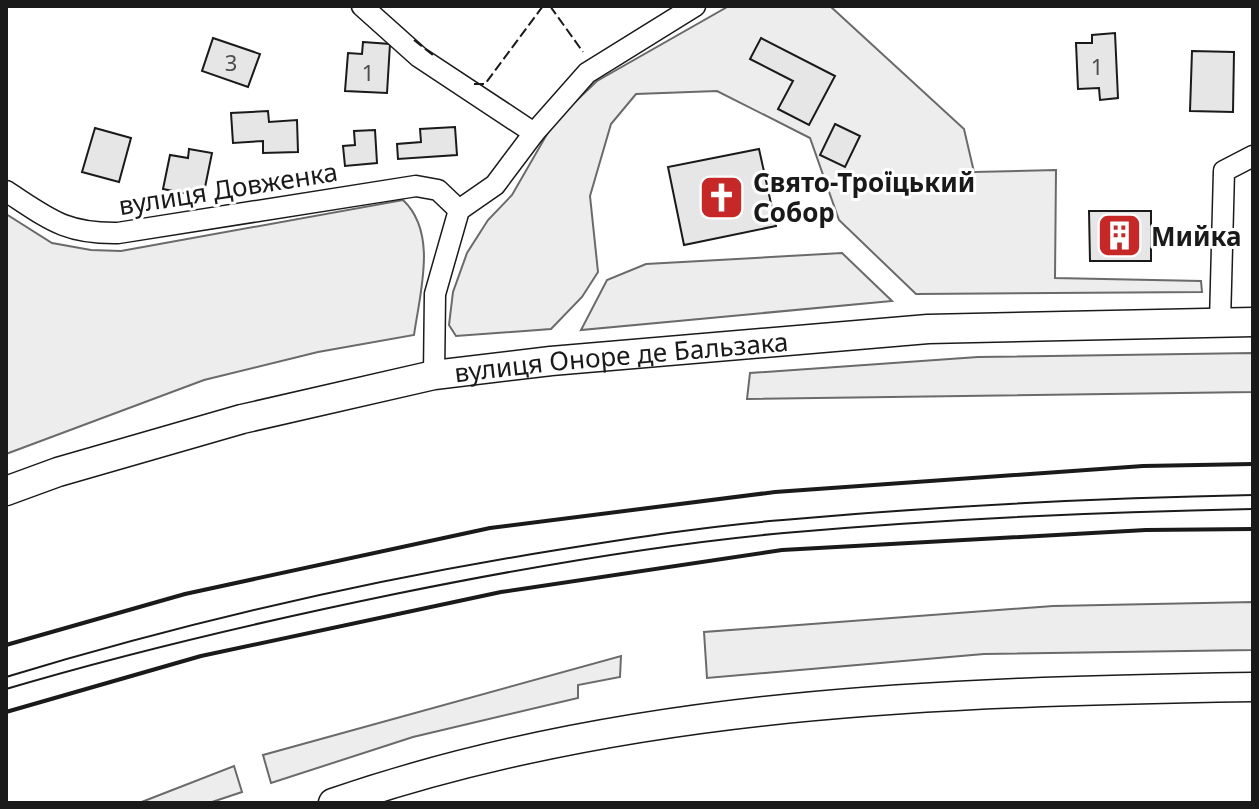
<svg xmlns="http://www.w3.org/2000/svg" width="1259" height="809" font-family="'Noto Sans',sans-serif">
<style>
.green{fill:#ededed;stroke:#6a6a6a;stroke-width:2}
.building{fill:#e6e6e6;stroke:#1a1a1a;stroke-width:2}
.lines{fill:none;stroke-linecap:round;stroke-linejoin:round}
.street-casing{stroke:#1a1a1a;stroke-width:23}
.secondary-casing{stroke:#1a1a1a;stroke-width:31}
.street{stroke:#fff;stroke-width:20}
.secondary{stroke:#fff;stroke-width:28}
.tram{stroke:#1a1a1a;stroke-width:2}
.fence{stroke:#1a1a1a;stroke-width:2;stroke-dasharray:10 4;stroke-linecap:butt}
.wall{stroke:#1a1a1a;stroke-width:4}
.labels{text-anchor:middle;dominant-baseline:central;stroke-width:6;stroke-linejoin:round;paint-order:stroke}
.number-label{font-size:22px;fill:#4d4d4d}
.poi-label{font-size:26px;font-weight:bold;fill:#1a1a1a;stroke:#fff;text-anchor:start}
.street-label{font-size:26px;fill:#1a1a1a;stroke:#fff}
</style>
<rect width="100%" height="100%" fill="#fff"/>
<!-- green -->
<g class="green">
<polygon points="729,6 830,6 964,129 974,172 1056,170 1055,278 1201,281 1202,292 916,294 839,220 810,138 717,91 636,94 611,124 590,196 598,272 582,297 551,329 456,336 449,325 453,292 467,253 488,220 512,195 554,122 597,81"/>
<path d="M403,200c35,33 17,92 11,135l-96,17 -114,28 -198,74v-240l46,29 39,7 30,1z"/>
<polygon points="842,253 892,301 581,330 607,280 646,264"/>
<polygon points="1253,353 1253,392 747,399 750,373 978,357"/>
<polygon points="1253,602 1253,650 984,654 707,678 704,632 1053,606"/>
<polygon points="621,656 620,677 578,685 578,698 413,737 271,783 263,755"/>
<polygon points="234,766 242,792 209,803 139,803"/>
</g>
<!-- building -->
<g class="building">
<polygon points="1115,33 1118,98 1100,100 1099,88 1078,89 1076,43 1092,43 1092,35"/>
<polygon points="213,38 260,54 248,87 202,71"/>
<polygon points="761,38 835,76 809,125 778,109 793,81 750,59"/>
<polygon points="363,42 390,44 387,93 345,91 348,53 362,54"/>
<polygon points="1192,51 1234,52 1233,112 1190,111"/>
<polygon points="268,111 269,122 297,120 298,152 263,153 263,141 233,143 231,113"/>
<polygon points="835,124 860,136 845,167 820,155"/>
<polygon points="455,127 457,155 398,159 397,144 421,142 420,129"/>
<polygon points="95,128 131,138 119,182 82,172"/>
<polygon points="375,130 377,163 345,166 343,146 355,145 354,131"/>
<polygon points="189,149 212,153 203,197 163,189 170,155 188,158"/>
<polygon points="759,149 776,226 684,245 668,167"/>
<polygon points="1089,211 1151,211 1151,261 1090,261"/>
</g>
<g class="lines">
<defs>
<g id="street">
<polyline points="362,6 419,57 534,133"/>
<path d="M6,191c43,28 59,43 112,42l298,-47 22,4 21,20"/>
<polyline points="1220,322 1224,171 1253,156"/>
<polyline points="434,375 435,294 459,210 495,185 534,133 587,73 695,6"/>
</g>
<g id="secondary">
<path id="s1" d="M6,491l52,-19 184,-53 192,-44 117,-14 377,-32 325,-7"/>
<path d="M333,803c295,-102 611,-111 920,-116"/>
</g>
</defs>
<!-- street casing -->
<use href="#street" class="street-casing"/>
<!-- secondary casing -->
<use href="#secondary" class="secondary-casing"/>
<!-- street -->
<use href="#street" class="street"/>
<!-- secondary -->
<use href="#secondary" class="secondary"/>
<!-- tram -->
<g class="tram">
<path d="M6,677c181,-55 364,-97 551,-127 75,-12 151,-24 226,-30 157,-14 313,-22 470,-25"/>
<path d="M6,689c128,-38 258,-68 389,-95 128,-26 258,-49 389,-61 156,-14 312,-21 469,-24"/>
</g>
<!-- fence -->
<g class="fence">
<polyline points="550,6 583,52"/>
<polyline points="414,40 433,55"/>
<polyline points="474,84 485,84 543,6"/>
</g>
<!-- wall -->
<g class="wall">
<polyline points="6,645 185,594 490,528 775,492 1143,466 1253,464"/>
<polyline points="6,712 201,656 501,592 782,550 1146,530 1253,529"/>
</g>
</g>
<!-- icons -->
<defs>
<symbol id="church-square" viewBox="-11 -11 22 22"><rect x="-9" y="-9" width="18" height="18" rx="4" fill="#c62828" stroke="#fff"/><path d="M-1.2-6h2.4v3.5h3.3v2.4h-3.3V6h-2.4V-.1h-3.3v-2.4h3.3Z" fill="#fff"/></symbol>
<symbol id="building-square" viewBox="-11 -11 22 22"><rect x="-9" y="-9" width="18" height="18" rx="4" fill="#c62828" stroke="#fff"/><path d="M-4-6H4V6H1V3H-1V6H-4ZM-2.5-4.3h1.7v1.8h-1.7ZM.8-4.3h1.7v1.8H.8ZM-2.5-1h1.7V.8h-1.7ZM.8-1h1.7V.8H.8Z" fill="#fff"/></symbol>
</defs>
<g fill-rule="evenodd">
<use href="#church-square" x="696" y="172" width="51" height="51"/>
<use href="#building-square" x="1094" y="210" width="51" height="51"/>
</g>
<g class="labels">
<!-- number labels -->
<g class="number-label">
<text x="231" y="62">3</text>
<text x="1097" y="66">1</text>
<text x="368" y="72">1</text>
</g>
<!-- poi labels -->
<g class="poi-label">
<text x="753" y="182">Свято-Троїцький<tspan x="753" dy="30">Собор</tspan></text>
<text x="1151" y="236">Мийка</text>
</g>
<!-- street labels -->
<g class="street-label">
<text transform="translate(228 188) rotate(-9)">вулиця Довженка</text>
<text stroke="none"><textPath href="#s1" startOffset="632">вулиця Оноре де Бальзака</textPath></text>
</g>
</g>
<!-- border -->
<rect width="1259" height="809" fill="none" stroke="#1a1a1a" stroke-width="16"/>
</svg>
